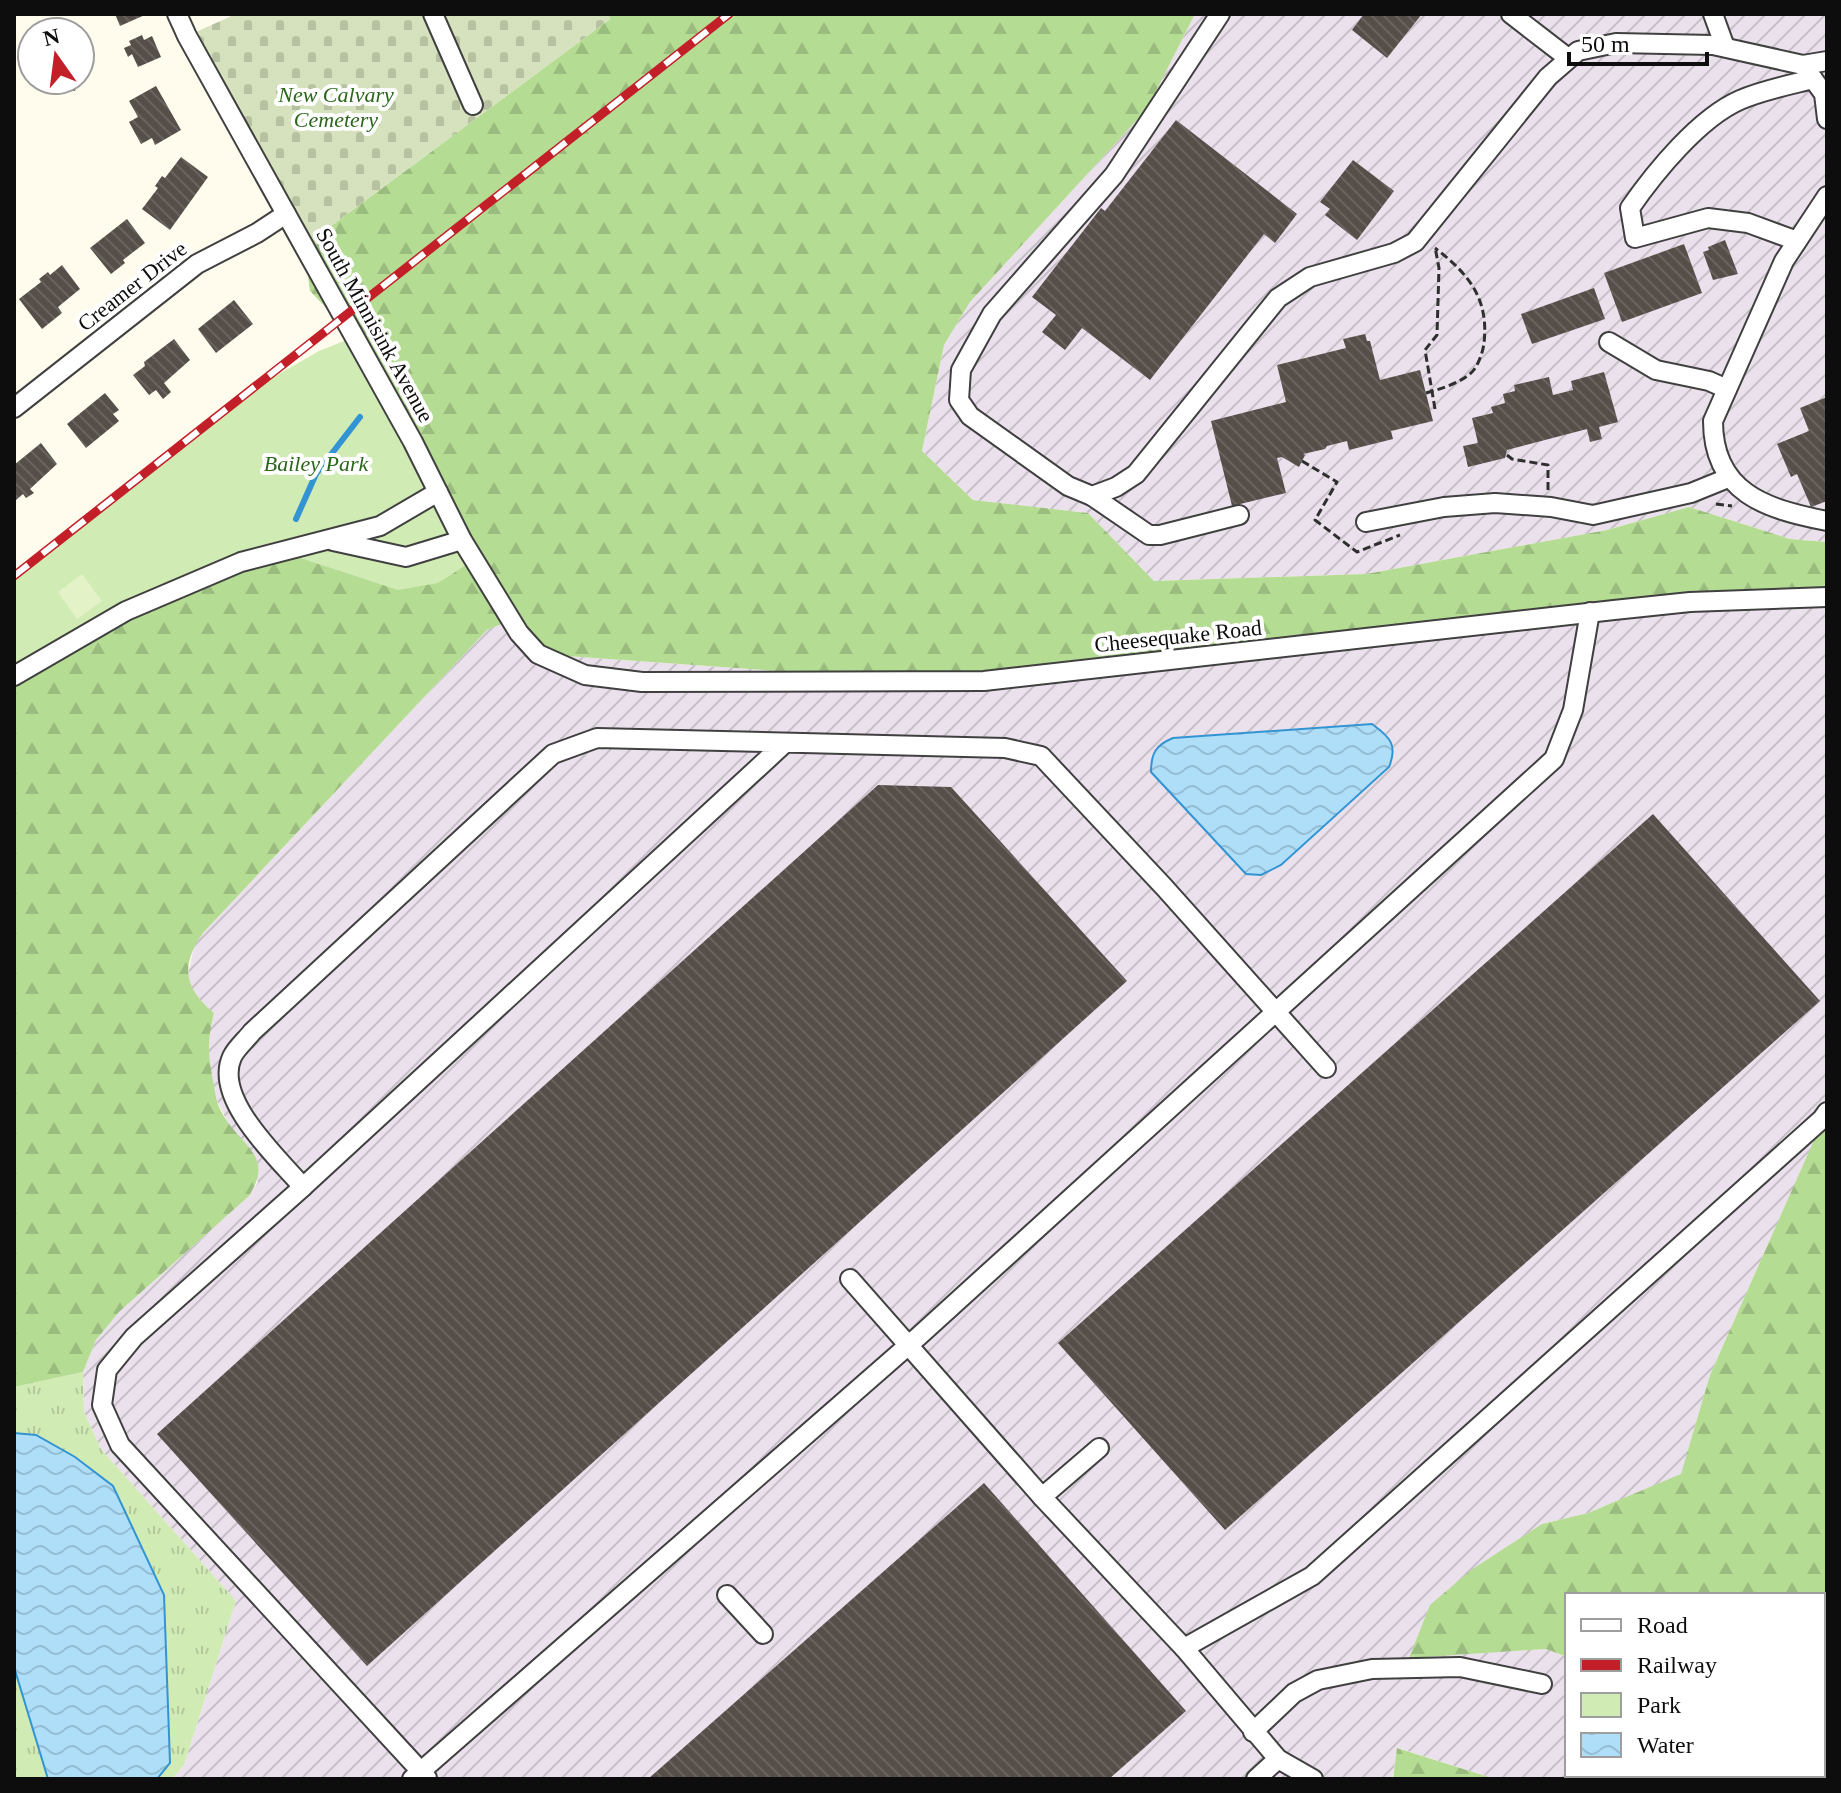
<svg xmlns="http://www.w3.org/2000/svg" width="1841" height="1793" font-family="Georgia,serif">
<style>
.industrial{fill:url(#industrial-furrows)}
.grass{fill:url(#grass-tufts)}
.forest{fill:url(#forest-firs)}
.cemetery{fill:url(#cemetery-stones)}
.park{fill:#d1ebb5}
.pitch{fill:#e3f2c7}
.water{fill:url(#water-waves);stroke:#3394d3;stroke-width:2}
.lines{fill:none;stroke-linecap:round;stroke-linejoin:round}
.stream{stroke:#3394d3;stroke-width:6}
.building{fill:url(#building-back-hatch)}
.minor-casing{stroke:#404040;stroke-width:22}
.path{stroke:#2f2f2f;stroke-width:3;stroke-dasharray:8 4;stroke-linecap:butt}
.minor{stroke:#fff;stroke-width:18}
.rail-casing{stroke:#c31f28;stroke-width:9}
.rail{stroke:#fff;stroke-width:6;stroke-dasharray:18;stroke-linecap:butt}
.labels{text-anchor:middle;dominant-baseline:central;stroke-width:8;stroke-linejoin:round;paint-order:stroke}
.park-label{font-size:22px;font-style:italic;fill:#2b671a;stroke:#fff}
.street-label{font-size:22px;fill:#0d0d0d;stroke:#fff}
</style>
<defs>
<pattern id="industrial-furrows" width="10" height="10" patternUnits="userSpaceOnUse" patternTransform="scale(2)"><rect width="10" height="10" fill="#ebe1ec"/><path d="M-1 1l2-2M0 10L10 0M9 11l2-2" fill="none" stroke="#c8c0c9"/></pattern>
<pattern id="grass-tufts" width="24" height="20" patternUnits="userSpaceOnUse" patternTransform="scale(2)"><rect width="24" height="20" fill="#d1ebb5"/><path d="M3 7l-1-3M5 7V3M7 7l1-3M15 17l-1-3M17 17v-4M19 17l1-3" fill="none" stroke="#b2c89a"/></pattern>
<pattern id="forest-firs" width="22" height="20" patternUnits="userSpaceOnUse" patternTransform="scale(2)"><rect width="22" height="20" fill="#b5dc93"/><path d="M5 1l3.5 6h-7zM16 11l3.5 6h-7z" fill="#9abc7e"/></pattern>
<pattern id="cemetery-stones" width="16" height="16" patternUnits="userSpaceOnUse" patternTransform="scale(2)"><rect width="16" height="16" fill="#d6e2bd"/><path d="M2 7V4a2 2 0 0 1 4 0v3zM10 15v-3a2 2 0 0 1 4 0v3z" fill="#b6c1a1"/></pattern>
<pattern id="water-waves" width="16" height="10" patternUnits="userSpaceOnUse" patternTransform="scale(2)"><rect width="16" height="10" fill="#afdef9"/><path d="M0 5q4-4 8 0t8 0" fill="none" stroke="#95bdd4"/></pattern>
<pattern id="building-back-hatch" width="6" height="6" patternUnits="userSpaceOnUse" patternTransform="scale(2)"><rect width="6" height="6" fill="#564e49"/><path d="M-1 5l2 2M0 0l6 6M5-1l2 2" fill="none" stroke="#69635f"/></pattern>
</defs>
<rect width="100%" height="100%" fill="#fffbed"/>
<!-- industrial -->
<g class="industrial">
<polygon points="1195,14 1827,14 1827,542 1790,539 1689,507 1607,530 1366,574 1154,581 1088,513 973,500 922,451 944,345 970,302 1147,109"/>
<polygon points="1827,598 1827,1112 1710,1375 1681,1475 1588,1513 1542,1524 1409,1657 1546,1649 1567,1657 1567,1775 1730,1775 1730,1779 1495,1779 1398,1748 1392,1779 172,1779 184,1765 236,1601 101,1449 84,1412 83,1372 96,1340 119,1312 249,1196 258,1182 215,1097 208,1059 207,1040 214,1013 198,1000 190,987 188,975 194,946 203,933 487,630 510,620 538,654 805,673 1387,636"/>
</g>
<!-- grass -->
<g class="grass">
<polygon points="83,1372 84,1412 101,1449 236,1601 184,1765 172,1779 157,1779 170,1763 75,1457 36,1435 14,1433 14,1387"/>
<polygon points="14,1667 48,1779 14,1779"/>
</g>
<!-- forest -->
<g class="forest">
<path d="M608,14h587l-48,95 -177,193 -26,43 -22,106 51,49 115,13 66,68 212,-7 241,-44 82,-23 101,32 37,3v55l-865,79 -157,-3 -267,-19 -27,-34 -24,10 -284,303c-23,33 -19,55 11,80 -7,28 -6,40 -1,68 2,10 3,21 8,30 17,34 55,43 28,85l-130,116 -23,28 -13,32 -69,15v-711l340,-339 -44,-46 -6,-45 306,-227z"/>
<polygon points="1827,1111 1827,1779 1730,1779 1730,1775 1823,1775 1823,1595 1567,1595 1567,1657 1546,1649 1409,1658 1430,1605 1471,1570 1542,1524 1588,1513 1681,1474 1710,1375"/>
<polygon points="1397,1748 1495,1779 1393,1779"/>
</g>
<!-- cemetery -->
<polygon class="cemetery" points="236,14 608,14 610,19 304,246 187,36"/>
<!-- park -->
<polygon class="park" points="354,337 474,560 438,583 398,590 282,552 241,562 14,676 14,576 241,396 319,351"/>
<!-- pitch -->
<polygon class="pitch" points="82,574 102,601 77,619 58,592"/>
<!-- water -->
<g class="water">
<path d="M1372,724c18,13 26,21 17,43l-108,98 -20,10 -15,-1 -95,-102c0,-19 5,-27 22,-34z"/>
<polygon points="14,1433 36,1435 75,1457 113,1486 164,1595 170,1763 157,1779 48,1779 14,1667"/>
</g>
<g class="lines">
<!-- stream -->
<polyline class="stream" points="296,519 316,474 360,417"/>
</g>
<!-- building -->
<g class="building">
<polygon points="115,14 147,14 120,26"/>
<polygon points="1364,14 1422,14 1387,58 1352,30"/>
<polygon points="142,35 144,40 152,36 161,57 138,67 132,54 128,57 124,48 131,45 129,41"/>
<polygon points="54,80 78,80 75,91 66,90 65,93 52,90"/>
<polygon points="156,86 181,130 155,145 152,138 141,144 129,122 138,117 129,101"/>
<polygon points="1176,120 1297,214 1275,243 1264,234 1150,380 1082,328 1065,350 1042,332 1056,315 1032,297 1101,208 1105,211"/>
<polygon points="181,157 208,177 170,230 142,209 158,188 155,186 162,176 165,178"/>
<polygon points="1353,160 1394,191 1357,240 1325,215 1330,209 1320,202"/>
<polygon points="127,219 145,243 123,260 125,263 111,274 90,248"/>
<polygon points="1725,240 1738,274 1713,280 1703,252 1709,250 1708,247"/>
<polygon points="1684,244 1702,293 1622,322 1604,273"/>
<polygon points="62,265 80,289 58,307 62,313 42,329 19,299 41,282 39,279 48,272 50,275"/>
<polygon points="1594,288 1605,319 1532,344 1521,314"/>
<polygon points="234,300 253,324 216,353 198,329"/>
<polygon points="1365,334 1367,341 1370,341 1380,380 1420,370 1433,421 1391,431 1393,439 1349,450 1347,441 1327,446 1325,449 1303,454 1305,455 1299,467 1282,457 1277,458 1286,493 1232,506 1211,421 1286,402 1277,365 1346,348 1343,339"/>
<polygon points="174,339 190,360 164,383 171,392 163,399 156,390 149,395 133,375 145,366 144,362"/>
<polygon points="1604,372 1618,422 1599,427 1602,439 1590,442 1587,429 1507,450 1505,458 1468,467 1463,446 1478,443 1472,418 1493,413 1491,407 1505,403 1503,394 1515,391 1514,385 1549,377 1553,395 1573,390 1571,381"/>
<polygon points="105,393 119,410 113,414 119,421 86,448 67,424"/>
<polygon points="1827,397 1827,501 1811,507 1797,474 1791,477 1777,444 1809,431 1800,408"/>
<polygon points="41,443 57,464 30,489 34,493 26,498 23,494 16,500 14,497 14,465"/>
<polygon points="878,785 951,787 1127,981 367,1666 157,1434"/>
<polygon points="1653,814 1820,1001 1225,1530 1058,1343"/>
<polygon points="984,1483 1186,1711 1109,1779 648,1779"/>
</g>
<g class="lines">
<defs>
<g id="minor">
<polyline points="177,14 187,36 413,442 462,540 519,633 538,654 585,675 642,682 984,681 1614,610 1690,602 1827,597"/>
<polyline points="433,14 473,105"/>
<polyline points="1220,14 1114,175 992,314 961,370 959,400 970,416 1068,486 1092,496 1116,487 1136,474 1278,298 1310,277 1394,253 1415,242 1548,77 1578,51 1616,43 1713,45 1803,65 1824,94 1827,119"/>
<polyline points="1511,14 1568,58"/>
<polyline points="1713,14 1725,47"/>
<polyline points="1803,65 1827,61"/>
<path d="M1827,196l-43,65 -71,160c0,72 53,88 114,100"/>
<path d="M1797,241l-49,-18 -40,-5 -73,20 -5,-30c25,-36 69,-90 110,-108 23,-10 49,-15 73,-21"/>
<polyline points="1609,342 1656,370 1709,381 1727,389"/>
<polyline points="14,408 197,264 257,233 286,214"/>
<polyline points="1092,496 1149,535 1160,535 1239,515"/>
<polyline points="1366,522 1444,507 1495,503 1551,507 1593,515 1691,493 1728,478"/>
<polyline points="333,541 406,557 462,540"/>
<polyline points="14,676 126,611 241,562 380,526 438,492"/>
<path d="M785,743l-482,444c-25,-29 -90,-88 -71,-130 4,-9 14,-17 20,-25l301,-278 44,-16 408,10 36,8 123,131 162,181"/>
<polyline points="303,1187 134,1337 107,1370 102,1405 120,1445 427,1778"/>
<polyline points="850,1279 1042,1497 1184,1648"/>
<polyline points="1042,1497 1099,1448"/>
<polyline points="727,1595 763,1634"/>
<polyline points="1253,1732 1294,1693 1318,1680 1372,1669 1460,1667 1542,1684"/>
<polyline points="412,1779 919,1336 1554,759 1573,710 1590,612"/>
<polyline points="1256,1779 1278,1759"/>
<polyline points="1313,1779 1278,1759 1184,1648 1312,1576 1822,1119 1827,1112"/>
</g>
</defs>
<!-- minor casing -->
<use href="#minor" class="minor-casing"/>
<!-- path -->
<g class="path">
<path d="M1426,393c14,-4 35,-10 46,-21 6,-6 11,-20 12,-29 5,-44 -15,-69 -49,-95"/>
<polyline points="1435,409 1425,350 1437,335 1439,268 1435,247"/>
<polyline points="1507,455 1512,459 1548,465 1548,490"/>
<polyline points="1302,461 1337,482 1315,520 1357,552 1400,535"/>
<polyline points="1716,504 1732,506"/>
</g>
<!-- minor -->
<use href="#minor" class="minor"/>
<defs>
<polyline id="rail" points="14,576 729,14"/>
</defs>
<!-- rail casing -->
<use href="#rail" class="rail-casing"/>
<!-- rail -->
<use href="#rail" class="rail"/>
</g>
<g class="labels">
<!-- park labels -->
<g class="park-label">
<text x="336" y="94">New Calvary<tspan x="336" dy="25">Cemetery</tspan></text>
<text x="316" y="463">Bailey Park</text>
</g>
<!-- street labels -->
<g class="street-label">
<text transform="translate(132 286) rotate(-38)">Creamer Drive</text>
<text transform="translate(375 325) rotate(61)">South Minnisink Avenue</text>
<text transform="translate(1178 636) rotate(-6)">Cheesequake Road</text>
</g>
</g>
<!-- border -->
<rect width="1841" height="1793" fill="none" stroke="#0d0d0d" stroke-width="32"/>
<!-- legend -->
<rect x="1565" y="1593" width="260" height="184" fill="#ffffff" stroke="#9e9e9e" stroke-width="2"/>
<rect x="1581" y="1619" width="40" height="12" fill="#ffffff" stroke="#9e9e9e" stroke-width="2"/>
<text x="1637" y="1633" font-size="24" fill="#0d0d0d">Road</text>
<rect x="1581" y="1659" width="40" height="12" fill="#c31f28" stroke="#9e9e9e" stroke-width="2"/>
<text x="1637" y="1673" font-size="24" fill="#0d0d0d">Railway</text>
<rect x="1581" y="1693" width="40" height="24" fill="#d1ebb5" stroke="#9e9e9e" stroke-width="2"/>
<text x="1637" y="1713" font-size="24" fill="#0d0d0d">Park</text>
<rect x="1581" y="1733" width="40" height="24" fill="url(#water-waves)" stroke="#9e9e9e" stroke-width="2"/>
<text x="1637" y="1753" font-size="24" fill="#0d0d0d">Water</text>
<!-- north arrow -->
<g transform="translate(56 56) rotate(346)"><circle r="38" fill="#ffffff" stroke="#9e9e9e" stroke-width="2"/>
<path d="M0-6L14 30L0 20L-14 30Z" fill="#c31f28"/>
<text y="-12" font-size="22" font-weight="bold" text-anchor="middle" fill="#0d0d0d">N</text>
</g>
<!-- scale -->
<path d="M1569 52v12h138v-12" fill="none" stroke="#0d0d0d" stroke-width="4"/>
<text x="1581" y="52" font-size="24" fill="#0d0d0d" stroke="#ffffff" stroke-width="6" paint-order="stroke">50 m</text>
</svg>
